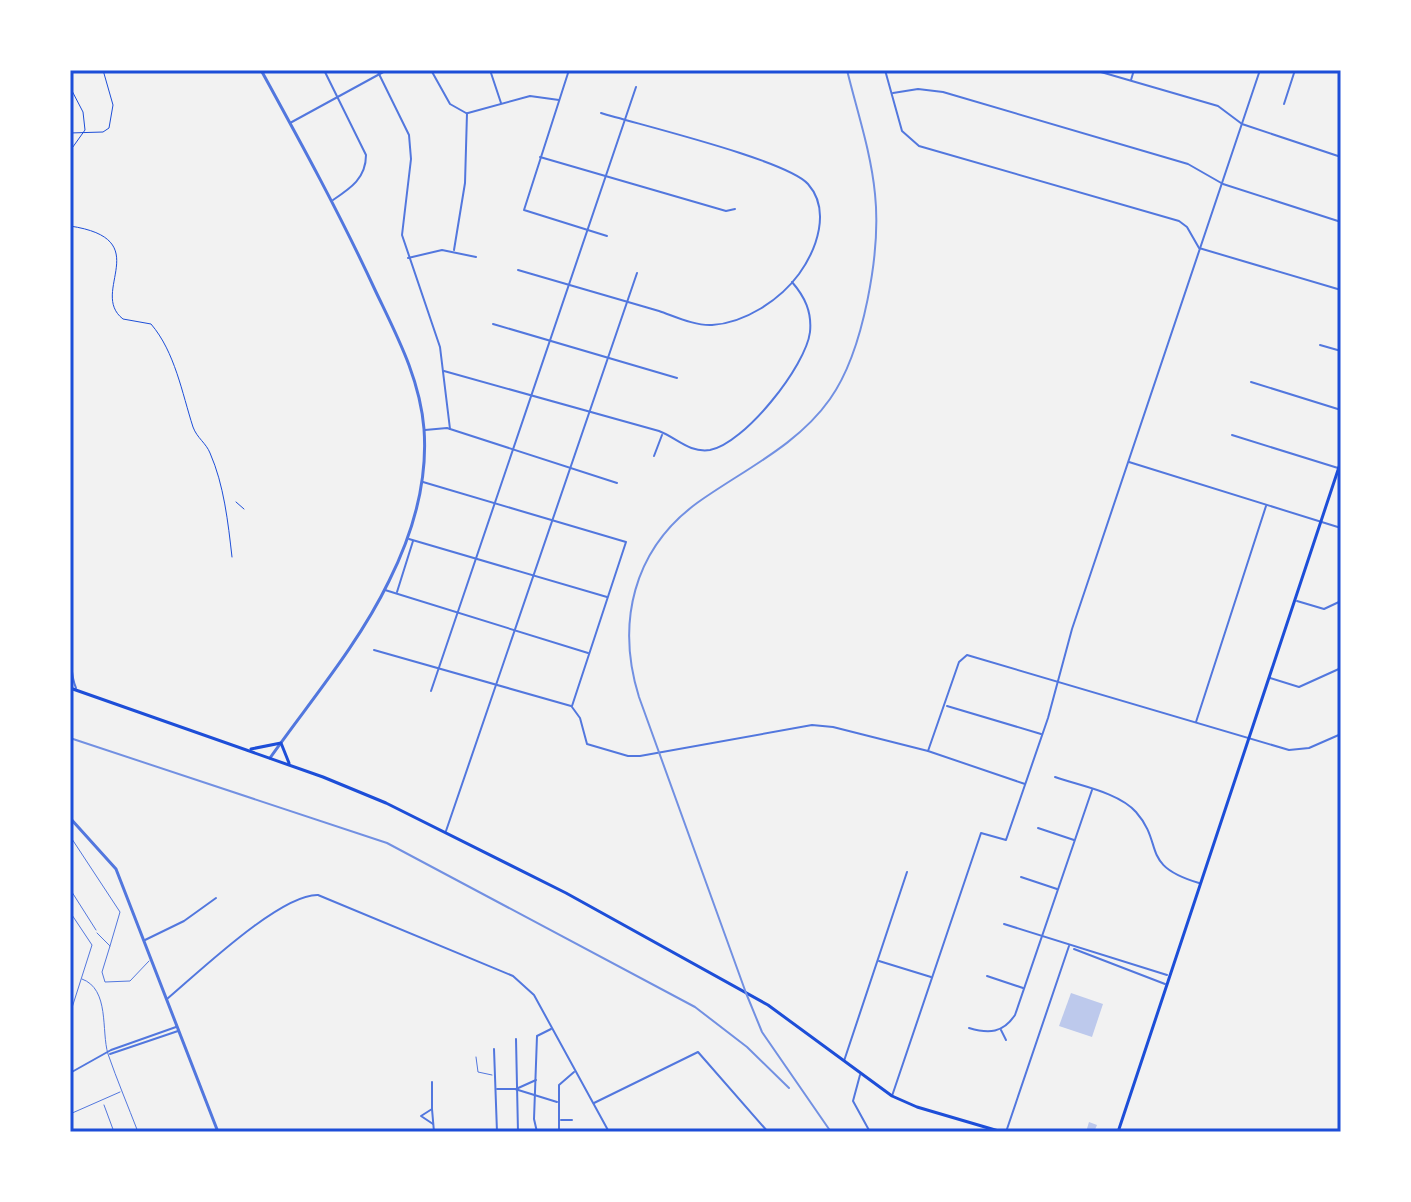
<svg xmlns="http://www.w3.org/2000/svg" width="1411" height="1202" font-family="'PT Sans',sans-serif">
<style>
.building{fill:#bdc9ec}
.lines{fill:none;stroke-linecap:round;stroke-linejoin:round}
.path{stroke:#1d4ed8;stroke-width:1}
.service{stroke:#5277de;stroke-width:1}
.minor{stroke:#5277de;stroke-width:2}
.tertiary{stroke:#5277de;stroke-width:3}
.secondary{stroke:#1d4ed8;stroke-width:3}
.rail{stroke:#7290e2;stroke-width:2}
.neatline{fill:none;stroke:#1d4ed8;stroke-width:3}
</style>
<rect width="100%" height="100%" fill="#f2f2f2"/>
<!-- building -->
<g class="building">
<polygon points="1071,993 1103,1004 1092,1037 1059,1026"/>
<polygon points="1089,1122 1097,1125 1094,1132 1086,1132"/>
</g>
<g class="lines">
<!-- path -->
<g class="path">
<polyline points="70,87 83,112 85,130 70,151"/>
<polyline points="70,133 103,132 109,128 113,105 103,70"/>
<path d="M70,226c88,13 18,66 53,93l28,5c24,28 31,69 42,103 4,11 13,16 17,26 14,32 18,69 22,104"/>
<polyline points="236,502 244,509"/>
</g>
<!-- service -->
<g class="service">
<polyline points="70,836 120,912 110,946"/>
<polyline points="70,889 96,930"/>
<polyline points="70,912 92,945 70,1014"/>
<polyline points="97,933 110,946 102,972 105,982 130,981 149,961"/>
<path d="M82,979c28,10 19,52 26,75 9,26 20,52 30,78"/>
<polyline points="476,1057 478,1072 492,1075"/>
<polyline points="104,1105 114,1132"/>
<polyline points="70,1114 120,1092"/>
</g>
<!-- minor -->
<g class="minor">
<path d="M324,70l42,85c0,23 -15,33 -33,45"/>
<polyline points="377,70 409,135 411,159 402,235 440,347 450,429"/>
<polyline points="431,70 450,104 466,113"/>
<polyline points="490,70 501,103"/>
<polyline points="569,70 524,210 607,236"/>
<polyline points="885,70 902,131 919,146 1179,221 1187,227 1199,248 1341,290"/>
<polyline points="1094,70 1218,106 1242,124 1341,157"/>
<polyline points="1131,80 1134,70"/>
<polyline points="893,93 918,89 943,92 1188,164 1223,184 1341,222"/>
<polyline points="1284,104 1295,70"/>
<polyline points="468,113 530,96 559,100"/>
<polyline points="290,123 387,70"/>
<polyline points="1340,123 1341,119"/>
<polyline points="540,157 726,211 735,209"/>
<polyline points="454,250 465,183 467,113"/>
<polyline points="408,258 442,250 476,257"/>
<path d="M518,270c47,14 94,27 141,41 15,5 36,15 53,14 33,-2 68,-25 87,-51 18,-25 32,-64 9,-90 -21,-24 -168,-59 -207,-71"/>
<polyline points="493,324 677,378"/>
<polyline points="1320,345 1341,351"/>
<path d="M444,371l215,60c18,7 30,22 51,19 34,-6 96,-84 100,-118 2,-20 -5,-35 -18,-50"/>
<polyline points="1251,382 1341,410"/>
<polyline points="425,430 447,428 617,483"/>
<polyline points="1232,435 1338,468"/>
<polyline points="654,456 662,435"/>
<polyline points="1129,462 1341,528"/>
<polyline points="423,482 626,542 572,706"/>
<polyline points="409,539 607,597"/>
<polyline points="385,590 588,653"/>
<polyline points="397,592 413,541"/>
<path d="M70,599c6,29 -4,65 6,89"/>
<polyline points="1297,601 1324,609 1341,601"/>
<polyline points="374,650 571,706"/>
<polyline points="1270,678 1299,687 1341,668"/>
<polyline points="431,691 636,87"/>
<polyline points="947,706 1041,734"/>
<polyline points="572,707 580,718 587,744 628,756 640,756 812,725 833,727 928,751 1025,784"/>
<polyline points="1196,722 1266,506"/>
<polyline points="928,751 959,662 967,655 1289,750 1309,748 1341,734"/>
<path d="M1055,777c25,9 63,15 81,35 29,33 3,53 63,71"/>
<polyline points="1038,828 1074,840"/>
<polyline points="446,831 637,273"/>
<polyline points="1021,877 1057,889"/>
<polyline points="1004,924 1167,975"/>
<polyline points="145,940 184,921 216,898"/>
<polyline points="1074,949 1165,984"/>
<polyline points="879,961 931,977"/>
<polyline points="987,976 1023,988"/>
<path d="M167,999c31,-26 113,-105 151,-104l195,81 21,19 75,137"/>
<path d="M969,1028c20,6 34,5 46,-13l77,-225"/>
<polyline points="1001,1030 1006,1040"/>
<polyline points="516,1039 518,1132"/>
<polyline points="494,1049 497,1132"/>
<polyline points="110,1054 178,1031"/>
<polyline points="844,1061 907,872"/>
<polyline points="70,1073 111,1050 176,1027"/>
<polyline points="860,1075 853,1101 870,1132"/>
<polyline points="432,1082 432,1109 421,1116 433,1124"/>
<polyline points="497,1089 515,1089 557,1102"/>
<polyline points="516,1089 536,1080"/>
<polyline points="892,1096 981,833 1006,840 1048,718 1072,629 1260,70"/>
<polyline points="594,1103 698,1052 768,1132"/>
<polyline points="432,1109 434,1132"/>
<polyline points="561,1120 572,1120"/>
<polyline points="537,1132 534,1119 537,1036 551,1029"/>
<polyline points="559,1132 559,1085 574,1072"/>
<polyline points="1006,1132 1069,946"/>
</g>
<!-- tertiary -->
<g class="tertiary">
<path d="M261,70c40,73 80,146 115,222 21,44 44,87 48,137 4,54 -11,104 -35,152 -31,64 -78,119 -119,177"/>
<polyline points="70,818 116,869 218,1132"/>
</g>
<!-- secondary -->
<g class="secondary">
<polyline points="70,688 323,777 386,803 566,893 768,1005 892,1096 917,1107 1002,1132"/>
<polyline points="251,749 281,743 289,763"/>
<polyline points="1118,1132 1341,461"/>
</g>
<!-- rail -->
<g class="rail">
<polyline points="70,738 387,843 695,1007 747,1047 789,1088"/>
<path d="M831,1132l-69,-100 -16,-39 -107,-296c-23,-74 -6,-147 58,-194 46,-33 100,-57 133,-104 34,-48 51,-148 45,-205 -4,-42 -18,-83 -28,-124"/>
</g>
</g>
<!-- border -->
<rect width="1411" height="1202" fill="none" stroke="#ffffff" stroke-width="144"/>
<rect x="72" y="72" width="1267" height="1058" class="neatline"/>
</svg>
